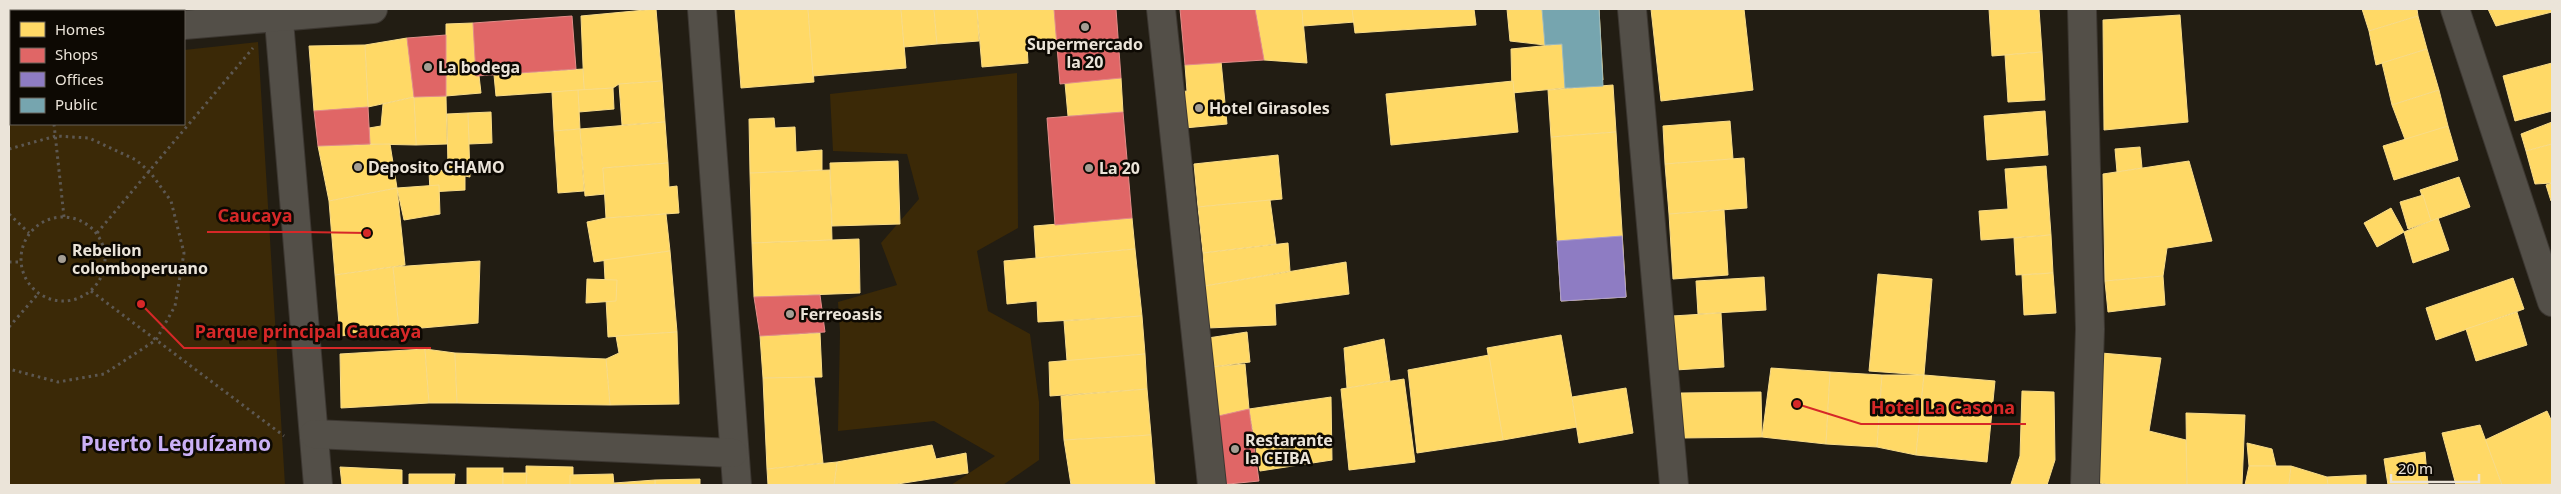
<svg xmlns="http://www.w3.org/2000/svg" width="2561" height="494" font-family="'Noto Sans',sans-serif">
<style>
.green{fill:#3b2907}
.homes{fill:#ffd966;stroke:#f9dc88}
.shops{fill:#e06666;stroke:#e38c88}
.offices{fill:#8e7cc3;stroke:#aa9bca}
.public{fill:#76a5af;stroke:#99b8bc}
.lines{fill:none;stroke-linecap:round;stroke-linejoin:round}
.minor-casing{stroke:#3c3731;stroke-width:30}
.path{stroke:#5d5852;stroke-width:3;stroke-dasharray:2.5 4;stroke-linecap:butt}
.minor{stroke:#534f48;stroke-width:28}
.poi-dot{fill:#a59e94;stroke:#0d0903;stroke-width:2}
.labels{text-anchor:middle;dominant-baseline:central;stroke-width:5;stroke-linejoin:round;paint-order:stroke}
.poi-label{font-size:16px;font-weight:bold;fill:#ebe4d9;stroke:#0d0903;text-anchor:start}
.district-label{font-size:21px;font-weight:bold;fill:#cab0f5;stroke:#0d0903}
.leader{fill:none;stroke:#d62828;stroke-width:2}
.callout-dot{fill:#d62828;stroke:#0d0903;stroke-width:2}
.callout-label{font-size:18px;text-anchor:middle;font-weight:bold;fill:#d62828;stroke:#0d0903;stroke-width:5;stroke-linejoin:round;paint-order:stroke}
</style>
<rect width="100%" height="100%" fill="#221d13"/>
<!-- green -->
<g class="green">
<polygon points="258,42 285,485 9,485 9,67 11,67 11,124 184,124 184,50"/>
<polygon points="1017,73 1018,228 977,251 988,311 1030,334 1039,402 1039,460 1003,485 951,485 995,456 934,421 838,431 840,332 838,302 897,285 881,243 919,199 907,154 833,151 830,94"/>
</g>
<!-- homes -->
<g class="homes">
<polygon points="656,9 662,81 619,84 613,88 584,90 581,16"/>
<polygon points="735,9 808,9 814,82 741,88"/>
<polygon points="808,9 901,9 906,68 813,76"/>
<polygon points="901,9 934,9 937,44 904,47"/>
<polygon points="934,9 977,9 979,41 937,44"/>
<polygon points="977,9 1054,9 1057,42 1027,45 1028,63 982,67"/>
<polygon points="1255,9 1302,9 1307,63 1264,60"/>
<polygon points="1302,9 1353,9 1355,22 1303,26"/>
<polygon points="1352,9 1474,9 1476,25 1355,33"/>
<polygon points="1507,9 1542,9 1545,45 1510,41"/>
<polygon points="1542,9 1599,9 1603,80 1565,88 1562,44 1545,45"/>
<polygon points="1651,9 1744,9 1753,90 1661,101"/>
<polygon points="1989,9 2039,9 2042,52 1992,56"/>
<polygon points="2362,9 2417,9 2418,16 2369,31"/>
<polygon points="2488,9 2552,9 2552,12 2496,26"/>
<polygon points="2180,15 2188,122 2104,130 2103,20"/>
<polygon points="2418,16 2427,49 2376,65 2369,31"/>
<polygon points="473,23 481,93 446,96 446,24"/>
<polygon points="407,38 414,97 368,107 365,45"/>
<polygon points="1562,44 1565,88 1512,93 1511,49"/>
<polygon points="365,45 368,107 314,111 309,46"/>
<polygon points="2427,49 2439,90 2392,105 2382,63"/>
<polygon points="2042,52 2045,100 2008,102 2005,55"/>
<polygon points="1221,61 1227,124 1174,129 1171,93 1187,91 1185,65"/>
<polygon points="2552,63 2552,111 2515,121 2503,76"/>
<polygon points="583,69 584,90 496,96 494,75"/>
<polygon points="1121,78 1123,112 1068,116 1065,83"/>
<polygon points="662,81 665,122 622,125 619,84"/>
<polygon points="1513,81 1518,132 1391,145 1386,94"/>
<polygon points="1613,85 1616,132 1551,137 1548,90"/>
<polygon points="613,88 614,109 579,112 578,90"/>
<polygon points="578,90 580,129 554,131 552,92"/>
<polygon points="2439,90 2448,126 2406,142 2392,105"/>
<polygon points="446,96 447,144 416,145 414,97"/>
<polygon points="414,97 416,145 370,144 369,128 381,126 383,104"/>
<polygon points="2045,111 2048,155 1987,160 1984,116"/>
<polygon points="491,112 492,143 469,144 468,113"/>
<polygon points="468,113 470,177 465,176 465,190 430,192 429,171 448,170 447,114"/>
<polygon points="774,118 775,128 795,127 796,152 822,150 822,170 750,173 749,119"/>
<polygon points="1730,121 1733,159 1665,164 1663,126"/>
<polygon points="665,122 668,163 603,168 605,194 585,196 580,129"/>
<polygon points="2552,122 2552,144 2526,151 2521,134"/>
<polygon points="2448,126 2458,160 2394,180 2383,146"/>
<polygon points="580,129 584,191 558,193 554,131"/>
<polygon points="1616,132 1626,297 1561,301 1551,137"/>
<polygon points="390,144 397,188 329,201 318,146"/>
<polygon points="2552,144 2552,183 2535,184 2526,151"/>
<polygon points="2140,147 2142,168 2117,172 2115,149"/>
<polygon points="1278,155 1282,199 1198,207 1194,164"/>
<polygon points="1744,158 1747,208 1669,214 1665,164"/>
<polygon points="898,161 900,224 832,226 830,163"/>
<polygon points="2189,161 2212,241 2167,248 2163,276 2105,281 2103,174"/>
<polygon points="668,163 669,187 677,186 679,213 606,218 603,168"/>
<polygon points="2046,166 2051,235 1981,240 1979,211 2008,209 2005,169"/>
<polygon points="830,170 832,240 752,243 750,173"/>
<polygon points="2459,177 2470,207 2431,221 2420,190"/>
<polygon points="2552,183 2552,200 2551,201 2546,185"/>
<polygon points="439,185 440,214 404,220 397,188"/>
<polygon points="397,188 405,265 335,275 329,201"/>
<polygon points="2423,195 2431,221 2408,229 2400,202"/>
<polygon points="1270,200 1276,244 1203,253 1198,207"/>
<polygon points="2391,208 2404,232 2377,247 2364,223"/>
<polygon points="1724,210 1728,275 1673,279 1669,214"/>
<polygon points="666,214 670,251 594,262 587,222 606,218"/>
<polygon points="1132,218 1135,249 1036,258 1034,226"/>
<polygon points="2438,218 2449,250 2413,263 2404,232"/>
<polygon points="2051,235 2053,273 2016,275 2014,238"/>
<polygon points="859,239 860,293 754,297 752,243"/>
<polygon points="1288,243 1290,271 1205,286 1203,253"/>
<polygon points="1135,249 1142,316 1038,322 1037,301 1007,304 1004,261"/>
<polygon points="670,251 677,332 608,337 604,260"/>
<polygon points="480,261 478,323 399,330 393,267"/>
<polygon points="1346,262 1349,294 1275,304 1276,325 1208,328 1205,286"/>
<polygon points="393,267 399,330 340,336 335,275"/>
<polygon points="2053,273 2056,313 2024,315 2022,275"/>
<polygon points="1878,274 1932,279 1924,375 1869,371"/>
<polygon points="2163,276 2165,305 2108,312 2105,281"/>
<polygon points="1764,277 1766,310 1698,314 1696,281"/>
<polygon points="2513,278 2524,309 2436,340 2426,308"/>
<polygon points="587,279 617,280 616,301 586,303"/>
<polygon points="2517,312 2527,345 2476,361 2466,329"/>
<polygon points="1721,313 1724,367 1675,370 1672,316"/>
<polygon points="1142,316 1145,354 1067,361 1064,321"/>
<polygon points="677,332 679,404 610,405 606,359 619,353 616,336"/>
<polygon points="1247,332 1250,362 1211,367 1208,338"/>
<polygon points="820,333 822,377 763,378 760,336"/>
<polygon points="1561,335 1577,427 1503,440 1487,348"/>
<polygon points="1384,339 1390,381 1347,388 1344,348"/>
<polygon points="425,349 429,403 341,408 340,354"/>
<polygon points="425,349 455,353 457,403 429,403"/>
<polygon points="455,353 606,359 610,405 457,403"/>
<polygon points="2101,353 2161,358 2149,431 2186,440 2187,485 2112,485 2093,482"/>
<polygon points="1145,354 1147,389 1050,396 1049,362"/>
<polygon points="1489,355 1503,440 1417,453 1408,370"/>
<polygon points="1245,364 1249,409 1214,417 1211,367"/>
<polygon points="1771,368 1830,372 1826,444 1762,437"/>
<polygon points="1830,372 1882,375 1877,447 1826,444"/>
<polygon points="1882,375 1924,375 1916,455 1877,447"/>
<polygon points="1924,375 1995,381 1987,462 1916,455"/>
<polygon points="814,377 823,463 767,469 763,378"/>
<polygon points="1404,379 1415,462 1349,470 1341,389"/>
<polygon points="1626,388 1633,433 1579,443 1572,397"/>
<polygon points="1147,389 1151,435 1064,440 1061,396"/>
<polygon points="2022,391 2054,392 2055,460 2047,485 2011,484 2020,456"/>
<polygon points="1761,392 1762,437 1681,438 1681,393"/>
<polygon points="1331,397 1332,460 1260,471 1249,409"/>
<polygon points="2547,411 2552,422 2552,484 2502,485 2485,440"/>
<polygon points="2186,413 2245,415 2242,485 2187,485"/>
<polygon points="2480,425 2502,485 2456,485 2442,433"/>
<polygon points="1151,435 1155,485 1071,485 1064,440"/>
<polygon points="2247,443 2272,449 2276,466 2249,466"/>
<polygon points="932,445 936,459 966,453 968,473 891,485 834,485 837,462"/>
<polygon points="2425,452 2428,485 2388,485 2384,459"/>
<polygon points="837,462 834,485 768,485 767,469"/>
<polygon points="526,466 573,467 573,485 526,485"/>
<polygon points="2249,466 2291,466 2289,485 2245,485"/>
<polygon points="2291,466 2327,477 2328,485 2289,485"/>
<polygon points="340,467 402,470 402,485 342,485"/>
<rect x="467" y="468" width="36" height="17"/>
<polygon points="503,473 527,473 526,485 503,485"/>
<polygon points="409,474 455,474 454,485 409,485"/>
<polygon points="613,474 614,485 570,485 570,475"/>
<polygon points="2366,475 2366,485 2328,485 2327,477"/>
<polygon points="700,479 700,485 655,485 655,480"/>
<polygon points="655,480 655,485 615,485 614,483"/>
</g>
<!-- shops -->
<g class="shops">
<polygon points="1054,9 1116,9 1121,78 1060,84"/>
<polygon points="1180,9 1255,9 1264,60 1185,65"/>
<polygon points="572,16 576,69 476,76 473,23"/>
<polygon points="446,35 446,96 414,97 407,38"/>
<polygon points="368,107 370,144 318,146 314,111"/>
<polygon points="1123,112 1132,218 1055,225 1047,118"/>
<polygon points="820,295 825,332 760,336 754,297"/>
<polygon points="1249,409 1259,481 1218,485 1214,417"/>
</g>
<!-- offices -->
<polygon class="offices" points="1622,236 1626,297 1561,301 1557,241"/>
<!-- public -->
<polygon class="public" points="1542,9 1599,9 1603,86 1565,88 1562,44 1545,45"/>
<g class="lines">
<defs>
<g id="minor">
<polyline points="278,9 318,485"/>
<polyline points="702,9 737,485"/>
<polyline points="1161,9 1212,485"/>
<polyline points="1632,9 1674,485"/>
<polyline points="2082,9 2090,329 2085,485"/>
<polyline points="2455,9 2552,302"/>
<polyline points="184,25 373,9"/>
<polyline points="9,39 11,39"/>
<polyline points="314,434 733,453"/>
</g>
</defs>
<!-- minor casing -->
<use href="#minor" class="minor-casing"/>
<!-- path -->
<g class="path">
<polyline points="54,124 64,217"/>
<polyline points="9,149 56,136 89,138 136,160 150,172 171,201 184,253 175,306 156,340 104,374 58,382 9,369"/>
<polyline points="9,214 29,233"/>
<circle cx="63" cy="259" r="42"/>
<polyline points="97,233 253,48"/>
<polyline points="9,262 20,262"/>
<polyline points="91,291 284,436"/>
<polyline points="9,327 38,294"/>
</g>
<!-- minor -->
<use href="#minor" class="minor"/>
</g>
<!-- markers -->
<g class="poi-dot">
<circle cx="1085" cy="27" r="5"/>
<circle cx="428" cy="67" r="5"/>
<circle cx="1199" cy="108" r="5"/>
<circle cx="358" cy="167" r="5"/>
<circle cx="1089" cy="168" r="5"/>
<circle cx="62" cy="259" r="5"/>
<circle cx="790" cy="314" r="5"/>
<circle cx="1235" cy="449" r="5"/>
</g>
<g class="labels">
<!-- poi labels -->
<g class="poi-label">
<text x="1085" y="44" text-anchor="middle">Supermercado<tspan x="1085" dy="18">la 20</tspan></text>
<text x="438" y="67">La bodega</text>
<text x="1209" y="108">Hotel Girasoles</text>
<text x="368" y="167">Deposito CHAMO</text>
<text x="1099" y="168">La 20</text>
<text x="72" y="250">Rebelion<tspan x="72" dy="18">colomboperuano</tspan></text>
<text x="800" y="314">Ferreoasis</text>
<text x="1245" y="440">Restarante<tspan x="1245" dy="18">la CEIBA</tspan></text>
</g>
<!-- district labels -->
<g class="district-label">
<text x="176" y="443">Puerto Leguízamo</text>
</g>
</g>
<!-- callouts -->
<path class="leader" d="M367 233L303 232H207M141 304L184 348H431M1797 404L1861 424H2026"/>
<g class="callout-dot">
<circle cx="367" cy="233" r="5"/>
<circle cx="141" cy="304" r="5"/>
<circle cx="1797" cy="404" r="5"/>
</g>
<g class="callout-label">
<text x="255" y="222">Caucaya</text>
<text x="308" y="338">Parque principal Caucaya</text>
<text x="1943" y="414">Hotel La Casona</text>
</g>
<!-- border -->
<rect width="2561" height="494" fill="none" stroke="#ebe4d9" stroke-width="20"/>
<!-- legend -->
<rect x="10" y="10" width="175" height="115" fill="#0d0903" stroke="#666159"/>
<rect x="20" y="22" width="25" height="15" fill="#ffd966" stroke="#666159"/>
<text x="55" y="35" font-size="15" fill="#ebe4d9">Homes</text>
<rect x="20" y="48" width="25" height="15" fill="#e06666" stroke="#666159"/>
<text x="55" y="60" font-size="15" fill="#ebe4d9">Shops</text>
<rect x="20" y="72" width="25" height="15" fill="#8e7cc3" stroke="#666159"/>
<text x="55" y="85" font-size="15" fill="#ebe4d9">Offices</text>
<rect x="20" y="98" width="25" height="15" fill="#76a5af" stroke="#666159"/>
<text x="55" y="110" font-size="15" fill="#ebe4d9">Public</text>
<!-- scale -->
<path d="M2391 474v8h88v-8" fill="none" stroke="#ebe4d9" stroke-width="2.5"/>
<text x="2398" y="474" font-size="15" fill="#ebe4d9" stroke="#0d0903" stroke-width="4" paint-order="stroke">20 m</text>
</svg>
